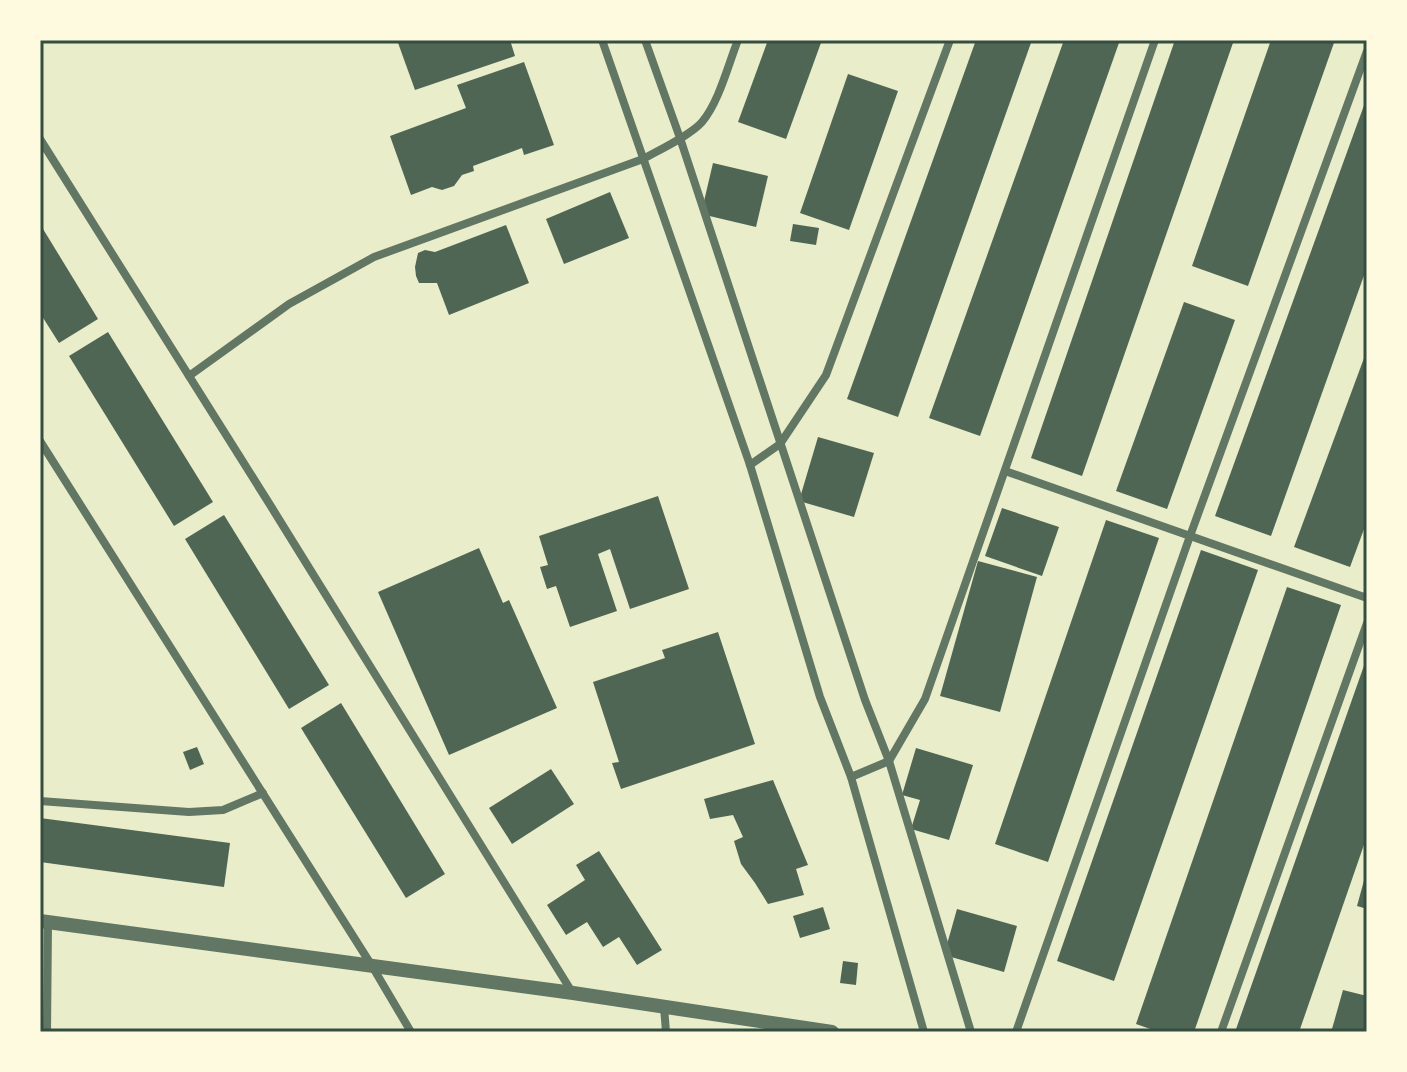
<svg xmlns="http://www.w3.org/2000/svg" width="1407" height="1072" font-family="'Roboto Serif',serif">
	<rect width="100%" height="100%" fill="#e9edc9"/>
	<!-- building -->
	<g fill="#4f6655">
		<path d="M397,40H510L515,56L415,90Z"/>
		<path d="M768,40H822L786,139L738,122Z"/>
		<path d="M976,40H1032L898,417L847,399Z"/>
		<path d="M1064,40H1120L980,436L929,418Z"/>
		<path d="M1175,40H1234L1082,476L1031,458Z"/>
		<path d="M1271,40H1335L1248,286L1192,266Z"/>
		<path d="M524,62L554,145L524,155L522,148L473,166L474,171L462,175L454,186L442,190L432,187L411,195L390,136L466,108L457,85Z"/>
		<path d="M848,74L898,91L849,230L800,213Z"/>
		<path d="M1367,97V267L1271,536L1215,516Z"/>
		<path d="M713,163L768,176L756,227L701,214Z"/>
		<path d="M610,192L629,238L564,264L546,219Z"/>
		<path d="M40,224L98,319L59,343L40,313Z"/>
		<path d="M793,224L819,228L816,245L790,241Z"/>
		<path d="M506,225L529,283L449,315L437,283H419L416,276L415,267L418,253L425,250L435,252Z"/>
		<path d="M1184,302L1235,320L1167,509L1116,491Z"/>
		<path d="M108,332L213,502L174,526L69,356Z"/>
		<path d="M1367,350V521L1350,567L1294,547Z"/>
		<path d="M818,437L874,453L854,517L799,501Z"/>
		<path d="M658,496L689,589L630,609L610,549L598,554L617,611L570,627L556,586L547,589L540,567L548,565L539,536Z"/>
		<path d="M1002,508L1059,527L1042,576L985,556Z"/>
		<path d="M224,515L329,685L289,709L185,539Z"/>
		<path d="M1106,520L1159,538L1048,862L995,844Z"/>
		<path d="M479,548L503,603L509,600L557,708L449,755L378,592Z"/>
		<path d="M1201,550L1258,570L1114,981L1057,961Z"/>
		<path d="M978,561L1037,577L1000,712L940,696Z"/>
		<path d="M1287,587L1341,605L1194,1032H1159L1136,1024Z"/>
		<path d="M718,632L755,744L621,789L612,763L619,762L593,682L665,658L662,650Z"/>
		<path d="M1367,657V836L1299,1032H1235Z"/>
		<path d="M341,703L445,874L406,898L301,728Z"/>
		<path d="M197,747L204,764L190,770L183,752Z"/>
		<path d="M916,748L973,765L949,840L911,829L920,800L902,795Z"/>
		<path d="M551,769L574,804L512,844L489,808Z"/>
		<path d="M773,780L808,865L796,869L804,895L768,904L755,883L741,864L734,841L743,837L733,815L710,819L704,799Z"/>
		<path d="M40,818L230,843L224,887L40,862Z"/>
		<path d="M599,851L662,950L637,965L619,937L603,947L587,922L566,935L547,905L585,880L576,865Z"/>
		<path d="M1366,873H1367V909L1357,906Z"/>
		<path d="M823,907L830,929L800,938L793,916Z"/>
		<path d="M957,909L1017,926L1004,972L944,955Z"/>
		<path d="M843,961L858,963L856,985L840,983Z"/>
		<path d="M1343,990L1367,996V1032H1345L1332,1029Z"/>
	</g>
	<g fill="none" stroke-linecap="round" stroke-linejoin="round">
		<!-- minor -->
		<g stroke="#617663" stroke-width="8">
			<path d="M602,40L750,465L820,697L851,777L924,1032"/>
			<path d="M645,40L680,138L865,700L889,761L971,1032"/>
			<path d="M40,139L272,508L572,992"/>
			<path d="M189,376L289,304L374,257L643,159C659,150 691,135 702,122C719,102 728,65 738,40"/>
			<path d="M40,441L372,966L411,1032"/>
			<path d="M750,465L780,444L826,375L950,40"/>
			<path d="M1005,471L1367,598"/>
			<path d="M851,777L889,761L925,699L1155,40"/>
			<path d="M40,801L189,812L223,810L263,793"/>
			<path d="M664,1007L666,1032"/>
			<path d="M47,1032L48,922"/>
			<path d="M1016,1032L1190,536L1367,51"/>
			<path d="M1221,1032L1367,623"/>
		</g>
		<!-- tertiary -->
		<path stroke="#617663" stroke-width="14" d="M40,921L573,993L832,1032"/>
	</g>
	<!-- border -->
	<rect width="1407" height="1072" fill="none" stroke="#fefae0" stroke-width="84"/>
	<rect x="42" y="42" width="1323" height="988" fill="none" stroke="#344e41" stroke-width="3"/>
</svg>
